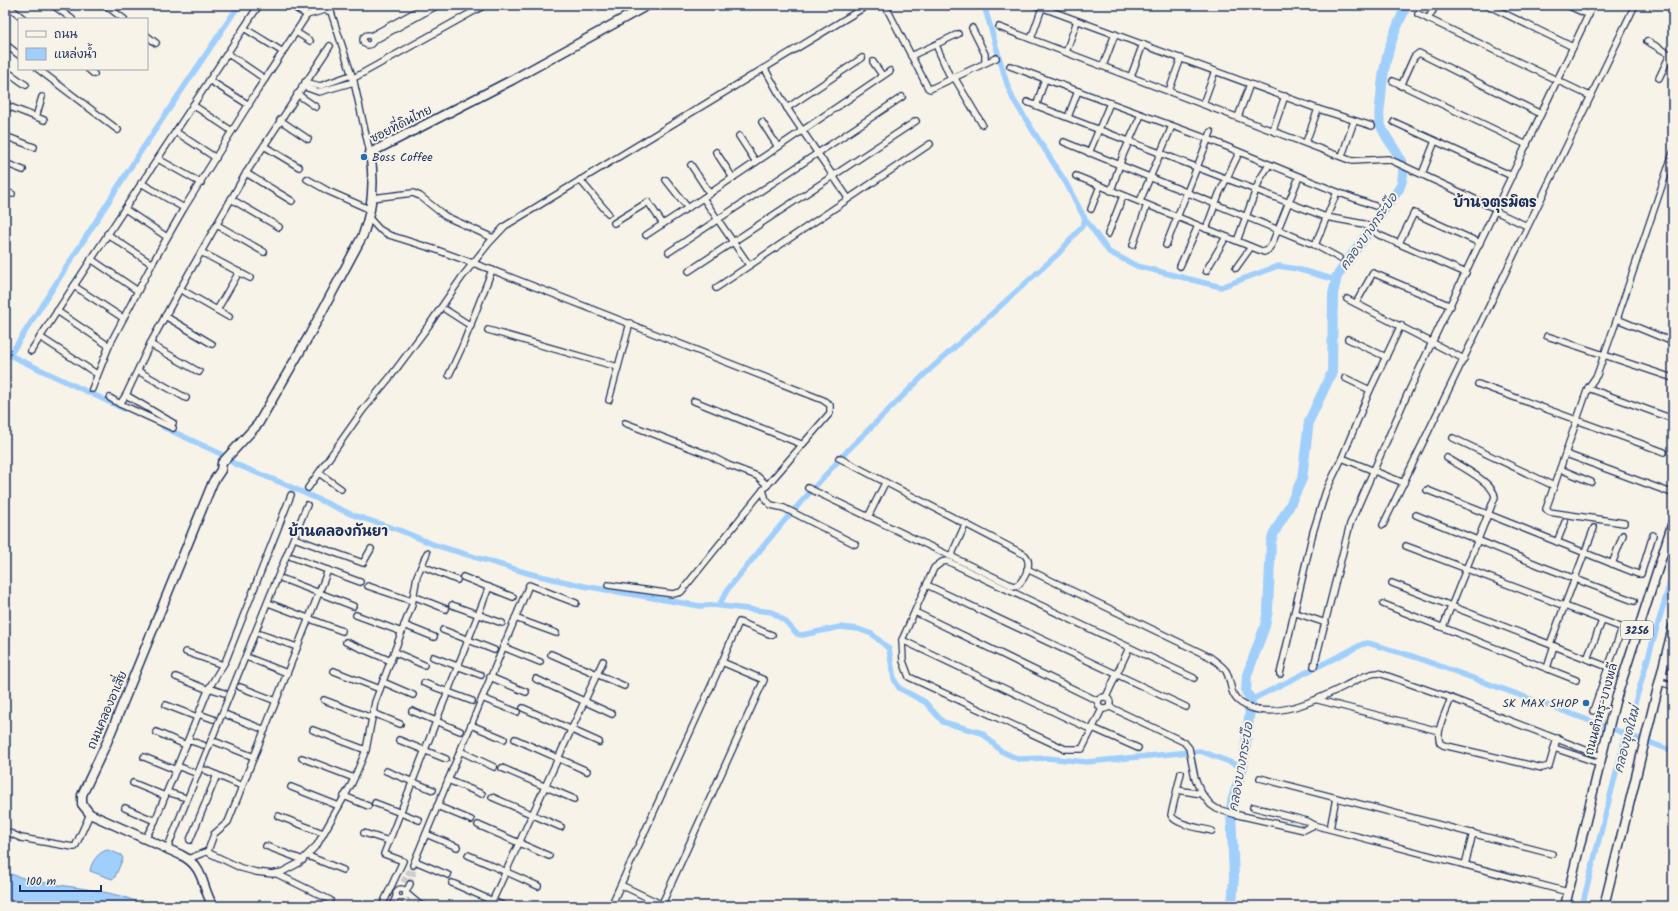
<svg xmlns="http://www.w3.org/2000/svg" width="1678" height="911" font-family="Kalam,'Playpen Sans Thai',sans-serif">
	<rect width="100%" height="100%" fill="#f7f3e8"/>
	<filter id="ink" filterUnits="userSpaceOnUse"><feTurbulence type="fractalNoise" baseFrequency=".025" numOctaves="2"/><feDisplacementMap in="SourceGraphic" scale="8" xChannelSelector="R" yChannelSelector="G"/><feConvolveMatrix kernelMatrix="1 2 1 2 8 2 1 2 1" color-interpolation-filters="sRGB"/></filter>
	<g filter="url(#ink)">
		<!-- water -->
		<g fill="#a1cffc" stroke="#6b8fbd">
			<path d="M108,850L121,855L123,858L115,877L112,879L90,871C91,862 99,851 108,850Z"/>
			<path d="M5,872C51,890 102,884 147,906H5Z"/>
		</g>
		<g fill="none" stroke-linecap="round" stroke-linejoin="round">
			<!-- canal -->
			<g stroke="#a1cffc" stroke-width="5.5">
				<path d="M1085,219L1109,252L1137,266L1221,287L1278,266L1297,269L1336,280"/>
				<path d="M5,353L124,409"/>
				<path d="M10,355L141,151L239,5"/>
				<path d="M163,427L219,453L235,464L282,483L353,515L399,530L435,545L531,574L584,586L700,606L713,605L772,612L785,621L797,634L802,635L840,627L858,629L872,634L889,649L894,679L899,688L925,702L943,722L982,733L1001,751L1018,759L1047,758L1087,762L1200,751L1243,767"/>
				<path d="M719,605L728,589L785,520L848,450L925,374L1059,253L1083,225L1085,219L1066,183L1013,99L1007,84L984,5"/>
				<path d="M1251,700L1363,644L1368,643L1415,657L1673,751"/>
				<path d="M1582,906L1626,734L1673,572"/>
			</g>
			<!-- river -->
			<path stroke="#a1cffc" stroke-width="10" d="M1232,906L1234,877L1231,812L1232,801L1243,767L1246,744L1251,700L1246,691L1247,675L1265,626L1268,610L1271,542L1274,533L1290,505L1302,479L1309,421L1332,372L1333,294L1337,276L1399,189C1413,158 1388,149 1380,123C1378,115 1380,106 1381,98C1383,62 1391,37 1407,5"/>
			<!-- street-tunnel -->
			<g stroke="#cbcccc" stroke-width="5.5" stroke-dasharray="5.5 3" stroke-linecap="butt">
				<path d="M403,882L413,865"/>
				<path d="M410,884L413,875V865"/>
			</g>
			<!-- street casing -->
			<g stroke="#1b2f5e" stroke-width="8">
				<g id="street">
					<path d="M7,5L24,19"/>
					<path d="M53,5L72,19"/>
					<path d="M105,5L124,19"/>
					<path d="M290,5L307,15"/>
					<path d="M885,5L928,88L930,89L996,58"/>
					<path d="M1035,5L1318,109L1372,126"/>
					<path d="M1487,5L1573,47"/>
					<path d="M1567,5L1589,15"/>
					<path d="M1418,14L1590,96"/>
					<path d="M1428,19L1436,5"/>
					<path d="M999,27L1352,161L1388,159L1395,162L1496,209"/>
					<path d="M244,28L283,52"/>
					<path d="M972,28L985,54V62"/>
					<path d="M296,32L310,41"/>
					<circle cx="368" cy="40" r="5"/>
					<path d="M147,36L156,43"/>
					<path d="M371,36L428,5"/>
					<path d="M1031,39L1042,8"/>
					<path d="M373,41L438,5"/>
					<path d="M1647,41L1671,55"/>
					<path d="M5,44L19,55"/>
					<path d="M936,45L951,79"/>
					<path d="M1066,52L1077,21"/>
					<path d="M227,53L265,79"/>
					<path d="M911,56L958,34"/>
					<path d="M873,62L882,75"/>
					<path d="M1010,66L1208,139L1337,192L1375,206"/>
					<path d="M1103,66L1115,34"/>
					<path d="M38,69L118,130"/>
					<path d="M88,69L94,74"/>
					<path d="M765,69L787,108L848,198"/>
					<path d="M5,73H9L26,85"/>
					<path d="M1131,76L1143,44"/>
					<path d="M954,77L982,124"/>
					<path d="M1659,78L1669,57L1673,53"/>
					<path d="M352,79L485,5"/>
					<path d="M209,80L249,105"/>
					<path d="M1393,81L1527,145"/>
					<path d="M305,82L320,86L351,75"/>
					<path d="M302,86L319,92L354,82"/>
					<path d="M1401,86L1414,57L1419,53L1541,114"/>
					<path d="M1169,91L1181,58"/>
					<path d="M297,94L316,107"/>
					<path d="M1027,102L1326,217L1364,224L1379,235L1466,273"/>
					<path d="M1037,104L1045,79"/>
					<path d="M1203,104L1215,71"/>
					<path d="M5,105L44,120"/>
					<path d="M193,105L232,131"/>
					<path d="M787,108L862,58"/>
					<path d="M36,117L42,97"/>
					<path d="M1068,117L1078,91"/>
					<path d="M1238,117L1250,84"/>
					<path d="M280,120L308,139"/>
					<path d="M762,122L778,147"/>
					<path d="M1394,122L1512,176"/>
					<path d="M1273,130L1285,96"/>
					<path d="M176,132L216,158"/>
					<path d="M5,136L34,147"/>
					<path d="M739,136L756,162"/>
					<path d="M1064,142L1315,245L1339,258"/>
					<path d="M1306,142L1318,109"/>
					<path d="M264,146L299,167"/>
					<path d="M716,152L733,178"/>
					<path d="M1089,153L1110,103"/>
					<path d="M1342,156L1354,121"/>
					<path d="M158,159L201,183"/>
					<path d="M5,163L23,170"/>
					<path d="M691,165L710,194"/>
					<path d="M246,173L292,201"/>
					<path d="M1422,174L1435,141"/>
					<path d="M1076,176L1264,252L1268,250L1272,244L1299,177"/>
					<path d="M307,179L328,191L371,210"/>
					<path d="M580,180L608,213"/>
					<path d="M666,180L688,208"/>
					<path d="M141,183L184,208"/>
					<path d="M1111,191L1123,155L1141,115"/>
					<path d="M5,192L12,194"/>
					<path d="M372,198L413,193L420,196L445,216L493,238"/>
					<path d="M703,198L749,265"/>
					<path d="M231,199L279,227"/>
					<path d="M1140,201L1172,126"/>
					<path d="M125,209L167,237"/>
					<path d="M1091,209L1100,186"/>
					<path d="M1495,211L1527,226"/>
					<path d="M369,218L379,229L389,235L437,250L492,270L823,400L830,405V413L763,490L681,592L673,594L608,585"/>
					<path d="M614,223L648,202L663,224"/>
					<path d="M217,225L264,252"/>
					<path d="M1206,229L1219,194L1239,153"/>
					<path d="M107,234L152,264"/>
					<path d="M1108,234L1123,196"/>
					<path d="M646,235L703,198L890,71"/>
					<path d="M1237,241L1260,179L1269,165"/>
					<path d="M1399,243L1414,213L1480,243"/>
					<path d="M1133,245L1147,205"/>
					<path d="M1166,245L1211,132"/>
					<path d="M1315,245L1337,192"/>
					<path d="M201,252L250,278"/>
					<path d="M669,252L902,97"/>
					<path d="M91,259L138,291"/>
					<path d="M1180,266L1198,226"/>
					<path d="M1236,268L1251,247"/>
					<path d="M689,271L916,121"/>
					<path d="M1206,271L1226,237"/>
					<path d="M74,286L123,318"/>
					<path d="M716,288L930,144"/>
					<path d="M180,289L229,317"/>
					<path d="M1347,299L1464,359"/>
					<path d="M1356,303L1373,273L1451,306"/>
					<path d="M217,310L239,272"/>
					<path d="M446,310L471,326"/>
					<path d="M57,311L109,346"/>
					<path d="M165,316L212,344"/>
					<path d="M1617,319L1673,342"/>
					<path d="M488,330L618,367"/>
					<path d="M1547,336L1673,378"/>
					<path d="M40,337L97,374"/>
					<path d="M1348,339L1386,357"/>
					<path d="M150,344L199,372"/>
					<path d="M31,351L259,5"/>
					<path d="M138,371L186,398"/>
					<path d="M449,375L462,347L492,270"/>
					<path d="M1345,378L1370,390"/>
					<path d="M1478,384L1664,452"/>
					<path d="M1588,388L1673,419"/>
					<path d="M92,389L109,346L152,264L184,208L257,91L307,15L325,10L331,12L354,82L370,153"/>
					<path d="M110,398L120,404L126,395"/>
					<path d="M609,400L630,323"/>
					<path d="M694,401L801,444"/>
					<path d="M120,404L173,428"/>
					<path d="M173,423L126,395L150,344L180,289L246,173L330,46"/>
					<path d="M625,423L709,455L728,465L757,476L767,485"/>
					<path d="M1453,438L1554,486"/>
					<path d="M1566,454L1669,492"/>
					<path d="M1342,458L1404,483"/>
					<path d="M1560,469L1591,482"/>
					<path d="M319,473L341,489"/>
					<path d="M308,488L363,410L391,376L429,325L462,277L489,243L505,226L868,5"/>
					<path d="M808,488L1013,586L1018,585C1025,578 1033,564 1025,555L839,458"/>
					<path d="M763,490L766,500L771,505L784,508L855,544"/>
					<path d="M1427,490L1638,574H1641L1653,535"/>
					<path d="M1416,515L1541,566L1634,601"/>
					<path d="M868,517L885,483"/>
					<path d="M1624,523L1549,512L1546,509L1588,388L1597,375L1617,319L1673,153"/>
					<path d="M1383,525L1635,5"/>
					<path d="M294,538L363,563L371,549"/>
					<path d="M1557,542L1565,522"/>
					<path d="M1406,546L1636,633"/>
					<path d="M951,556L965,525"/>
					<path d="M292,557L360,582"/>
					<path d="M1612,564L1623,535"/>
					<path d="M422,566L457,580"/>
					<path d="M1027,569L1210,657C1215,661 1222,665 1226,671C1232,682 1229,695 1241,703C1270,723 1317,700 1345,686C1355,681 1367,673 1379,673L1451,698L1601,756"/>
					<path d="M463,577L513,597"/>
					<path d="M283,579L353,606"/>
					<path d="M1392,583L1608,667"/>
					<path d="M927,585L1186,707"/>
					<path d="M368,586L412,601"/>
					<path d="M413,596L446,609"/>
					<path d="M271,604L342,631"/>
					<path d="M1383,604L1576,680"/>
					<path d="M452,605L502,623"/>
					<path d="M915,612L1098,701"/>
					<path d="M1296,613L1326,623"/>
					<path d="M356,615L402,632"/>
					<path d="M515,618L556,633"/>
					<path d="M404,625L434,637"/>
					<path d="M1443,627L1495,497C1494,483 1460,466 1447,458"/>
					<path d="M443,630L494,650"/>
					<path d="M260,634L297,647"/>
					<path d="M902,640L1092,730"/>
					<path d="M346,642L391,661"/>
					<path d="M1550,644L1594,528"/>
					<path d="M503,647L540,662"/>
					<path d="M186,652L223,665"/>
					<path d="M394,652L424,665"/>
					<path d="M551,654L624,686"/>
					<path d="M433,657L481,675"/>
					<path d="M249,658L287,673"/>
					<path d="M1587,659L1602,621"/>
					<path d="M1314,666L1350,524L1407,395L1593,5"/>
					<path d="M1547,668L1554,646"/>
					<path d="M334,671L380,689"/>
					<path d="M1280,674L1313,532L1326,491L1342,458L1370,390L1401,325"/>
					<path d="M1662,674L1673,678"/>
					<path d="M176,677L209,690"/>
					<path d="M490,677L526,692"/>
					<path d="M536,679L612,714"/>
					<path d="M383,682L413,695"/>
					<path d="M1660,682L1673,686"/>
					<path d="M424,683L472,701"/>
					<path d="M240,687L276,701"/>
					<path d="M209,688L224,693"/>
					<circle cx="1104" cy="703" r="6"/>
					<path d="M1106,697L1129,648"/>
					<path d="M482,698L517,712"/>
					<path d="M1451,698C1447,710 1435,731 1440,743L1443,745L1542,768L1549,766L1557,738"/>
					<path d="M324,700L372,718"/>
					<path d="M1318,700L1439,731"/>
					<path d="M166,705L197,717"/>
					<path d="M1110,707L1184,742L1189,748L1195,778L1202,794L1211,805L1217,809L1234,814L1304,830L1314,825L1568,892"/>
					<path d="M523,708L599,742"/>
					<path d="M1102,709L1082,749H1065L909,677L903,661L902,640L934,568L942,562L947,561L1194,678"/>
					<path d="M412,711L460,731"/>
					<path d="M1593,711L1622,628"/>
					<path d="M373,713L400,724"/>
					<path d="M199,714L213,719"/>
					<path d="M227,715L265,730"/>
					<path d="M471,725L504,739"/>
					<path d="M1093,728L1138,748"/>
					<path d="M313,730L366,750"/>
					<path d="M156,732L186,745"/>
					<path d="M515,739L587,771"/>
					<path d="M188,740L203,745"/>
					<path d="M399,740L446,759"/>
					<path d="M216,742L254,757"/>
					<path d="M1554,748L1599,763"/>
					<path d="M460,751L494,767"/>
					<path d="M144,757L176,770"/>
					<path d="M302,758L354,778"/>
					<path d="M177,766L193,772"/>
					<path d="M502,768L574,799"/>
					<path d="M205,770L242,786"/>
					<path d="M386,771L433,790"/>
					<path d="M1181,773L1171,815C1175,825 1202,828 1212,831"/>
					<path d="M1260,778L1552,854"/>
					<path d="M448,780L482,794"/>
					<path d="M133,783L165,796"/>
					<path d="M291,787L339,806"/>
					<path d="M1177,790L1202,794"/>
					<path d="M167,792L183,797"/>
					<path d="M344,796L368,806"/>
					<path d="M492,797L561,827"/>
					<path d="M375,803L419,820"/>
					<path d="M437,806L471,820"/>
					<path d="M1253,807L1307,821L1314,825"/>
					<path d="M125,808L155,821"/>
					<path d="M278,816L323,833"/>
					<path d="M478,825L549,856"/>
					<path d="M1330,829L1336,798"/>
					<path d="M5,831L21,838L73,847H75L90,814"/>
					<path d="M364,833L389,841"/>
					<path d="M426,834L457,847"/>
					<path d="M145,839L155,821L209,688L226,660L291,495"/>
					<path d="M190,840L217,775"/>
					<path d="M266,846L303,860"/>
					<path d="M167,849L307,505"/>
					<path d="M207,852L241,868L256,872L273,874L282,872L299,863L317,845L352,783L361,762L366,750L375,702L412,605L417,576L427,553"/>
					<path d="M468,855L538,886"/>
					<path d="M308,856L343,870"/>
					<path d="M188,859L208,851L214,834L228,822L328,570"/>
					<path d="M415,861L448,875"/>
					<path d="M413,865L529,585L576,603"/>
					<path d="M1465,865L1473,833"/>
					<path d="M275,873L330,900"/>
					<path d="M452,883L504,906"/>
					<path d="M621,885L661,904"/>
					<circle cx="401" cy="894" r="5"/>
					<path d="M406,892L410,884"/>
					<path d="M406,893L419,904"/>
					<path d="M404,899L407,902L424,906"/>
					<path d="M382,906L403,861L384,854L489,587"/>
					<path d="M392,906L396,897"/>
					<path d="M490,906L603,661"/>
					<path d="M611,906L722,662L739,622L772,635"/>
					<path d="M661,906L764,680L722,662"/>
				</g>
			</g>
			<!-- secondary casing -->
			<g stroke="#1b2f5e" stroke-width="11">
				<path id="secondary" d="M213,906C201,886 205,867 181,855L90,814L82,804V795L107,742L213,482L221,470L222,463L258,424L310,334L363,235C373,208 375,182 370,153L512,80L648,5"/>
			</g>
			<!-- primary casing -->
			<g stroke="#1b2f5e" stroke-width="11">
				<g id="primary">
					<path d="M1565,906L1615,702L1673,522"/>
					<path d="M1604,906L1673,627"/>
				</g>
			</g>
			<!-- street -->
			<use href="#street" stroke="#f7f3e8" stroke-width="5.5"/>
			<!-- secondary -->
			<use href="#secondary" stroke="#f7f3e8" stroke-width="8"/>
			<!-- primary -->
			<use href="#primary" stroke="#f7f3e8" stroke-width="8"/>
		</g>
	</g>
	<!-- markers -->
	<g fill="#1f6fb2" stroke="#f7f3e8" stroke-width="1.5">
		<circle cx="364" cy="157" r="4"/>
		<circle cx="1586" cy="703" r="4"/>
	</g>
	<g text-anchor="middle" stroke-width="4" stroke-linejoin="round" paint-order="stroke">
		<!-- shield labels -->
		<rect fill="#f7f3e8" stroke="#5d6a87" stroke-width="1" x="1621" y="621" width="32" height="18" rx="3"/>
		<g font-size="11" font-weight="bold" fill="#1b2f5e">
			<text x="1637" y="634">3256</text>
		</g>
		<!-- street labels -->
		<g font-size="12" fill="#1b2f5e" stroke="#f7f3e8">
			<text transform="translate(401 124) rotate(-27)" y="4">ซอยที่ดินไทย</text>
			<text transform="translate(1601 709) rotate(-75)" y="4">ถนนตำหรุ-บางพลี</text>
			<text transform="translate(107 710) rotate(-67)" y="4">ถนนคลองอาเสี่ย</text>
		</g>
		<!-- poi labels -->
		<g font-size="12" fill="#1b2f5e" stroke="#f7f3e8" text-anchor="start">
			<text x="372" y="161">Boss Coffee</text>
			<text x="1578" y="707" text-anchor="end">SK MAX SHOP</text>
		</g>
		<!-- water labels -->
		<g font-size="13" font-style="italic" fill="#3c5786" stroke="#f7f3e8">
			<text transform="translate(1368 231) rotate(-55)" y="5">คลองบางกระบือ</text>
			<text transform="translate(1626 739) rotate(-75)" y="5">คลองขุดใหม่</text>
			<text transform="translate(1240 767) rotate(-80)" y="5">คลองบางกระบือ</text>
		</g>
		<!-- quarter labels -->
		<g font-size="14" font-weight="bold" fill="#1b2f5e" stroke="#f7f3e8">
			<text x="1495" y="207">บ้านจตุรมิตร</text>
			<text x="338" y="536">บ้านคลองกันยา</text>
		</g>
	</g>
	<!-- margin -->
	<rect width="1678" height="911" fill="none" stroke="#f7f3e8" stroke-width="20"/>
	<rect x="10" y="10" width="1658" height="891" fill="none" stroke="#1b2f5e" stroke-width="1.5" filter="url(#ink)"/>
	<!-- legend -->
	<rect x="18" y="18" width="130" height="52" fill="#f7f3e8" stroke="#9fa5b1"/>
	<rect x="26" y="31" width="20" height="6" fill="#f7f3e8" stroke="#9fa5b1"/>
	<text x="54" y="38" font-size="12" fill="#1b2f5e">ถนน</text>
	<rect x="26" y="48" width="20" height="12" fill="#a1cffc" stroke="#9fa5b1"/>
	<text x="54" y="58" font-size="12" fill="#1b2f5e">แหล่งน้ำ</text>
	<!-- scale -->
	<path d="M20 885v6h81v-6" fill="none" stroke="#1b2f5e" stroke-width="2"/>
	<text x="26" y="885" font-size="12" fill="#1b2f5e" stroke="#f7f3e8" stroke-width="3" paint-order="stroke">100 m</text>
</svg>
